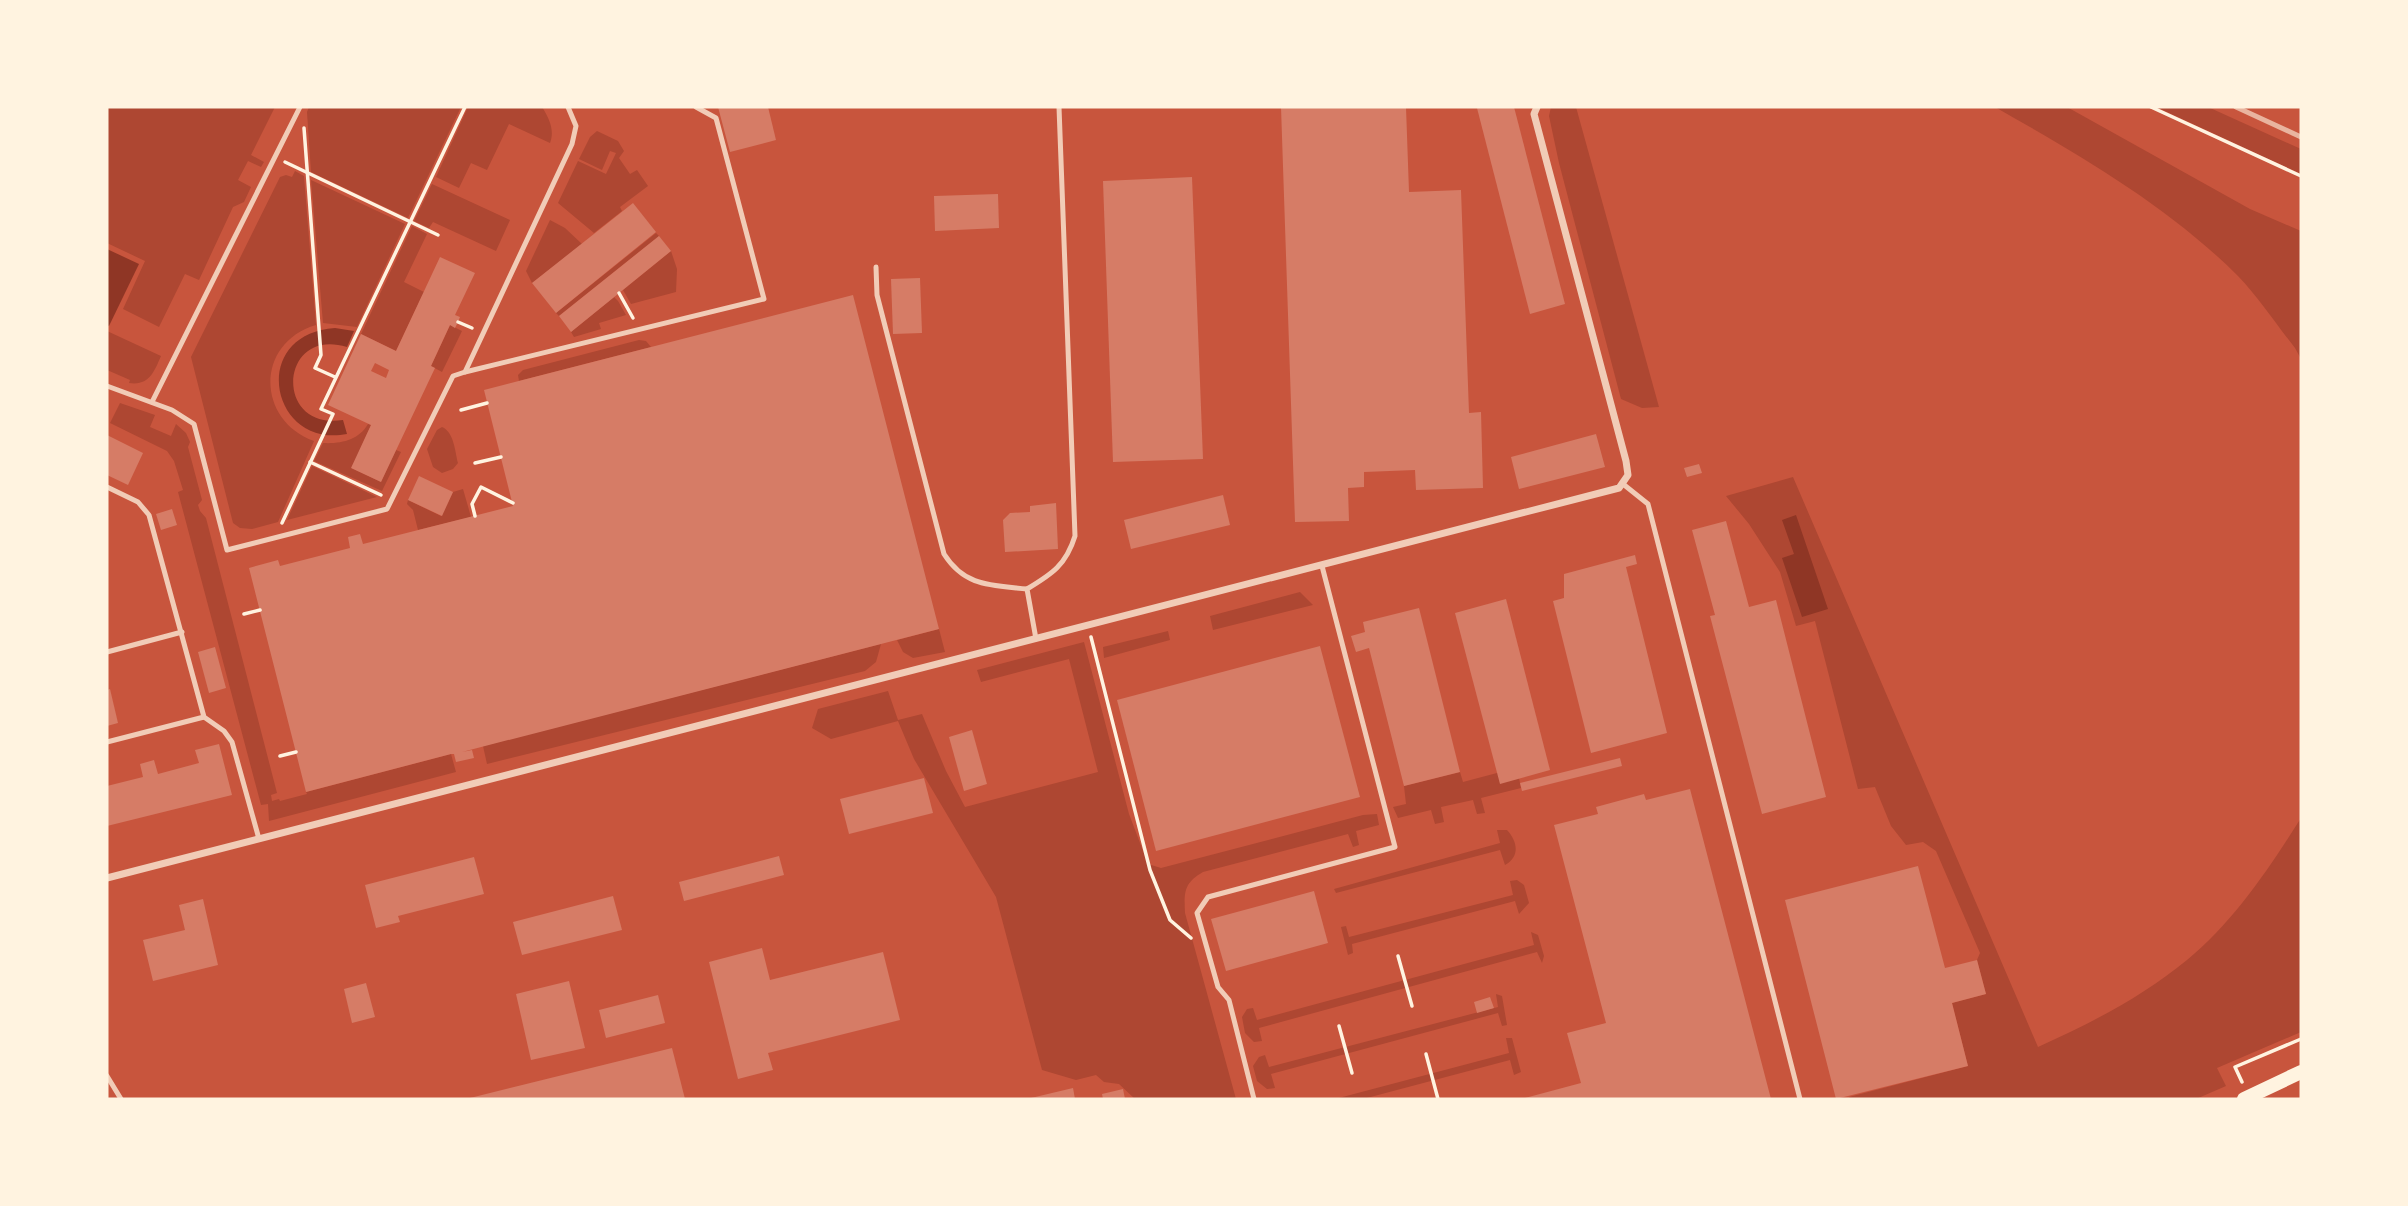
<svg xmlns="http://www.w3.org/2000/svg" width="2408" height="1206" font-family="Mulish,sans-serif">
	<rect width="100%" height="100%" fill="#c8553d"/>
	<!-- green -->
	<g fill="#ae4732">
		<path d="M107,107H275L251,155L264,162L261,167L248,161L238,180L251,187L244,202L233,207L199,280L185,274L159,327L123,309L145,261L107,243Z"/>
		<path d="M309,107H461L408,218L311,172L307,112Z"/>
		<path d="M468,107H542C549,118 555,130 550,143L509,124L487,170L471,163L459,188L436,177Z"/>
		<path d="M1551,107H1576L1659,407L1642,408L1621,399L1559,163L1549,116Z"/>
		<path d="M1995,107H2067L2250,209L2301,231V359L2295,348C2276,324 2259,298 2238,276C2168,206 2081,156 1995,107Z"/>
		<path d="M2156,107H2208L2301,149V174Z"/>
		<path d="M597,131L618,141L624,151L619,158L630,174L637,170L648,186L620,207L622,211L594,233L558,203L578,161L606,174L616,153L610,151L602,170L579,159L590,137Z"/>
		<path d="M295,171L304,176L316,325C255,343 256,420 314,441L278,522L252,529L240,528L233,523L191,357L280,177L286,175L292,177Z"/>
		<path d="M311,180L405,224L357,327L323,323Z"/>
		<path d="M432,184L510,220L496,251L433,222L429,228L414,221Z"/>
		<path d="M550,220L565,228L582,244L532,283L526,271Z"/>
		<path d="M412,226L427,234L404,282L424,292L396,351L361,334Z"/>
		<path d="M656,233L659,236L559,316L556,313Z"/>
		<path d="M671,251L677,269L676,292L631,304L623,290Z"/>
		<path d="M614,297L618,301L626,315L599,323L601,329L574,337L571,332Z"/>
		<path d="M450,325L462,331L442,372L431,366Z"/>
		<path d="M107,331L161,356C154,372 149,386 129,383L130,380L107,370Z"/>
		<path d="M639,340L646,341L651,347L519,381L518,375L523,370Z"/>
		<path d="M120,403L155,415L150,427L171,436L176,424L186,433L190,442L188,447L202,500L198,505L200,511L206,518L277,793L271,795L272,801L279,799L280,801L307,794L306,792L451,754L456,772L269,821L268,804L261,805L178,492L183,490L174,461L167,451L110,423Z"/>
		<path d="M368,424L371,425L352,468L381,482L396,450L401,452L382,491L314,461L323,443C341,444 359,440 368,424Z"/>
		<path d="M442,427C454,432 455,451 458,463L453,469L442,473L433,467L427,449L437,430Z"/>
		<path d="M312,466L377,497L287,520Z"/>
		<path d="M1793,477L2038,1047C2091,1023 2142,997 2187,960C2233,923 2270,867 2301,818V1032L2217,1068L2226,1086L2196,1099H1850L1849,1097L1968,1066L1952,1003L1986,994L1977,960L1980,953L1936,851L1923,842L1906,845L1891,826L1875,787L1858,789L1815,621L1796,626L1780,572L1749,524L1726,496Z"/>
		<path d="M463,489L471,517L418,530L413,510L407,504L408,500L441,516L453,492Z"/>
		<path d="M1300,592L1313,605L1213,630L1210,616Z"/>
		<path d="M939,629L945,652L913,658L903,652L897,640Z"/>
		<path d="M1168,631L1170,640L1104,658L1103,647Z"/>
		<path d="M1084,642L1129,814L1148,864L1161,868L1363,815L1377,814L1379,825L1356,831L1359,845L1353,847L1348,834L1203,872C1184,883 1184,892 1185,913L1236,1099H1135L1119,1084L1104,1082L1096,1075L1076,1080L1042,1070L996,897L914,759L898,721L831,739L812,728L818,709L888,691L898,720L922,714L946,771L965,807L1098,772L1069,659L981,682L977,670Z"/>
		<path d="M881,644L876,662L865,671L487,764L483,746Z"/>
		<path d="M1460,772L1463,782L1497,773L1519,778L1521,788L1481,798L1485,813L1477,814L1473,800L1441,807L1444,822L1435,824L1431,810L1398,818L1393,807L1406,804L1404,786Z"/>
		<path d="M1497,830H1507C1518,842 1520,857 1505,865L1500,850L1336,893L1334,889L1500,843Z"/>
		<path d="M1517,880L1524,885L1529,903L1519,914L1515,901L1352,944L1353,953L1348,955L1341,927L1346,926L1349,937L1513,895L1510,881Z"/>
		<path d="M1531,932L1538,935L1544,956L1542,963L1537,952L1259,1028L1262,1041L1254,1042L1245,1033L1242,1017L1247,1009L1253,1008L1257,1020L1534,945Z"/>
		<path d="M1496,994L1502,996L1507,1025L1502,1026L1498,1013L1271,1074L1275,1088L1267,1089L1257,1081L1253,1066L1259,1057L1265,1055L1269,1067L1498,1007Z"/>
		<path d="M1506,1038H1512L1521,1072L1514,1075L1510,1060L1363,1099H1335L1509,1053Z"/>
	</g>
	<!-- water -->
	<g fill="#8f3625">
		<path d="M107,249L139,264L109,326L107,325Z"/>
		<path d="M335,328L354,331L347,347C279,326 273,431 343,420L347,434C270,449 248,334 335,328Z"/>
		<path d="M1796,515L1828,609L1802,617L1782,558L1794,554L1782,520Z"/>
	</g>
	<!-- building -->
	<g fill="#d67c66" fill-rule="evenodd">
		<path d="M718,107H768L776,140L730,152Z"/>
		<path d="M1281,107H1406L1409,192L1461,190L1469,413L1481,412L1483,488L1416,490L1415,470L1364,472V487L1348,488L1349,521L1295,522Z"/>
		<path d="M1481,107H1514L1565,304L1530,314L1477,108Z"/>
		<path d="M1192,177L1203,459L1113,462L1103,181Z"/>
		<path d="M998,194L999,228L935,231L934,196Z"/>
		<path d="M633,203L656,232L556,313L532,283Z"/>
		<path d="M659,236L671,251L571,332L559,316Z"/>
		<path d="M440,257L475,273L455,315L460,317L458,322L455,328L450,325L431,366L435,368L381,482L351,468L371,425L328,405L361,334L396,351ZM375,363L389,370L386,378L371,371Z"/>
		<path d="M920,278L922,333L893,334L891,279Z"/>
		<path d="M853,295L939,629L462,752L472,750L474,758L456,762L454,754H451L306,792L249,568L278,560L280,566L350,548L348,537L360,534L363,544L513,506L484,390Z"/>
		<path d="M1596,434L1605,467L1519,489L1511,457Z"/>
		<path d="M107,435L143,453L128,485L107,475Z"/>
		<path d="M1699,464L1702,473L1687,477L1684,468Z"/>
		<path d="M419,476L453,492L442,516L408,500Z"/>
		<path d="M1223,495L1230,525L1131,549L1124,520Z"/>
		<path d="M1056,503L1058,549L1005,552L1003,520L1010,513L1030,512V506Z"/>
		<path d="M172,509L177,525L161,530L156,514Z"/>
		<path d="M1726,521L1749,607L1776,600L1826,797L1762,814L1710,616L1715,615L1692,530Z"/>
		<path d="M1635,555L1637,564L1626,567L1667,733L1591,753L1553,601L1564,598V574Z"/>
		<path d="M1506,599L1550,770L1500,784L1455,613Z"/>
		<path d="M1419,608L1460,772L1404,786L1369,648L1356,652L1351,636L1365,632L1363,622Z"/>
		<path d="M1320,646L1360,797L1156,851L1117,700Z"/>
		<path d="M215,647L226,688L209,693L198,652Z"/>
		<path d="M110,689L118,723L107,726V690Z"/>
		<path d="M972,730L987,784L964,791L949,737Z"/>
		<path d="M219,744L232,795L107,826V786L143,777L140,764L154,760L158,774L199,763L195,750Z"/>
		<path d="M1620,758L1622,766L1522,791L1520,783Z"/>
		<path d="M924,778L933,813L849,834L840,799Z"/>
		<path d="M1690,789L1771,1099H1521L1581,1083L1567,1033L1606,1023L1554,825L1598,814L1596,807L1644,794L1646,800Z"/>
		<path d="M779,856L784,875L684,901L679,882Z"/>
		<path d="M474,857L484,894L398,916L400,922L376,928L365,885Z"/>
		<path d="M1918,866L1945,968L1977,960L1986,994L1952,1003L1968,1066L1836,1099L1785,900Z"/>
		<path d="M1314,891L1328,943L1226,971L1211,919Z"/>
		<path d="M613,896L622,930L522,955L513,922Z"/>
		<path d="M203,899L218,965L153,981L143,940L185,930L179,905Z"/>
		<path d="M762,948L770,980L883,952L900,1020L768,1053L773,1070L738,1079L709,962Z"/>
		<path d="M569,981L585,1048L531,1060L516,994Z"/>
		<path d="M366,983L375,1017L352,1023L344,989Z"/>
		<path d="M658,995L665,1023L606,1038L599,1010Z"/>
		<path d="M1490,997L1494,1008L1477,1013L1474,1002Z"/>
		<path d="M672,1048L685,1099H470V1098Z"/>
		<path d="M1073,1088L1075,1099H1031V1098Z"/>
		<path d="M1123,1089L1125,1099H1103L1102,1094Z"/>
	</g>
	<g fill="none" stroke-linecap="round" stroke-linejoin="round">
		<!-- path -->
		<g stroke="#fff3e0" stroke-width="3.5">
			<path d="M2151,107L2301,176"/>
			<path d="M304,128L321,355L315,368L335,377"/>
			<path d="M285,162L438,235"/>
			<path d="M619,293L633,318"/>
			<path d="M458,322L472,328"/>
			<path d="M461,410L487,403"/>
			<path d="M310,462L381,495"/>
			<path d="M475,463L501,457"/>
			<path d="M475,516L472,504L481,487L513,503"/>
			<path d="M282,523L333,414L321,409L465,107"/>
			<path d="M244,614L260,610"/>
			<path d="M1091,637L1150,870L1170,920L1191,938"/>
			<path d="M280,756L296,752"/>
			<path d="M1398,956L1412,1006"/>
			<path d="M1339,1026L1352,1073"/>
			<path d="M1426,1054L1438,1099"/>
			<path d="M2242,1082L2235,1067L2301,1039"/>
		</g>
		<!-- service -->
		<g stroke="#f1ccb7" stroke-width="5">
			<path d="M876,267L877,295L944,554C965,587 991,585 1027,589"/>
			<path d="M465,372L764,299L716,118L696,107"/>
			<path d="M107,386L172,410L194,424L227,550L387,509L453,376L465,372L572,144L576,126L568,107"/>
			<path d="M152,402L300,107"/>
			<path d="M1623,484L1648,504L1800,1099"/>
			<path d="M107,487L138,502L149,515L204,717L224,731L232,742L259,839"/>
			<path d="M1036,639L1027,589C1052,574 1066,565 1075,536L1059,107"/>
			<path d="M107,652L182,632"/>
			<path d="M107,742L204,717"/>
			<path d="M107,1076L121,1099"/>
			<path d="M1254,1099L1229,1000L1218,987L1197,913L1208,897L1395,847L1322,566"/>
		</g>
		<!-- minor -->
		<path stroke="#f1ccb7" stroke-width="7" d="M107,878L1619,488L1628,475L1626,461L1534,114L1537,107"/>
		<!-- secondary -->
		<path stroke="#fff3e0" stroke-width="14" d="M2244,1099L2301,1072"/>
		<!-- rail -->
		<path stroke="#e9b49f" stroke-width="5" d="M2236,107L2301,137"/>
	</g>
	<!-- border -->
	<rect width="2408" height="1206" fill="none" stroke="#fff3e0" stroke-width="217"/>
</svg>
